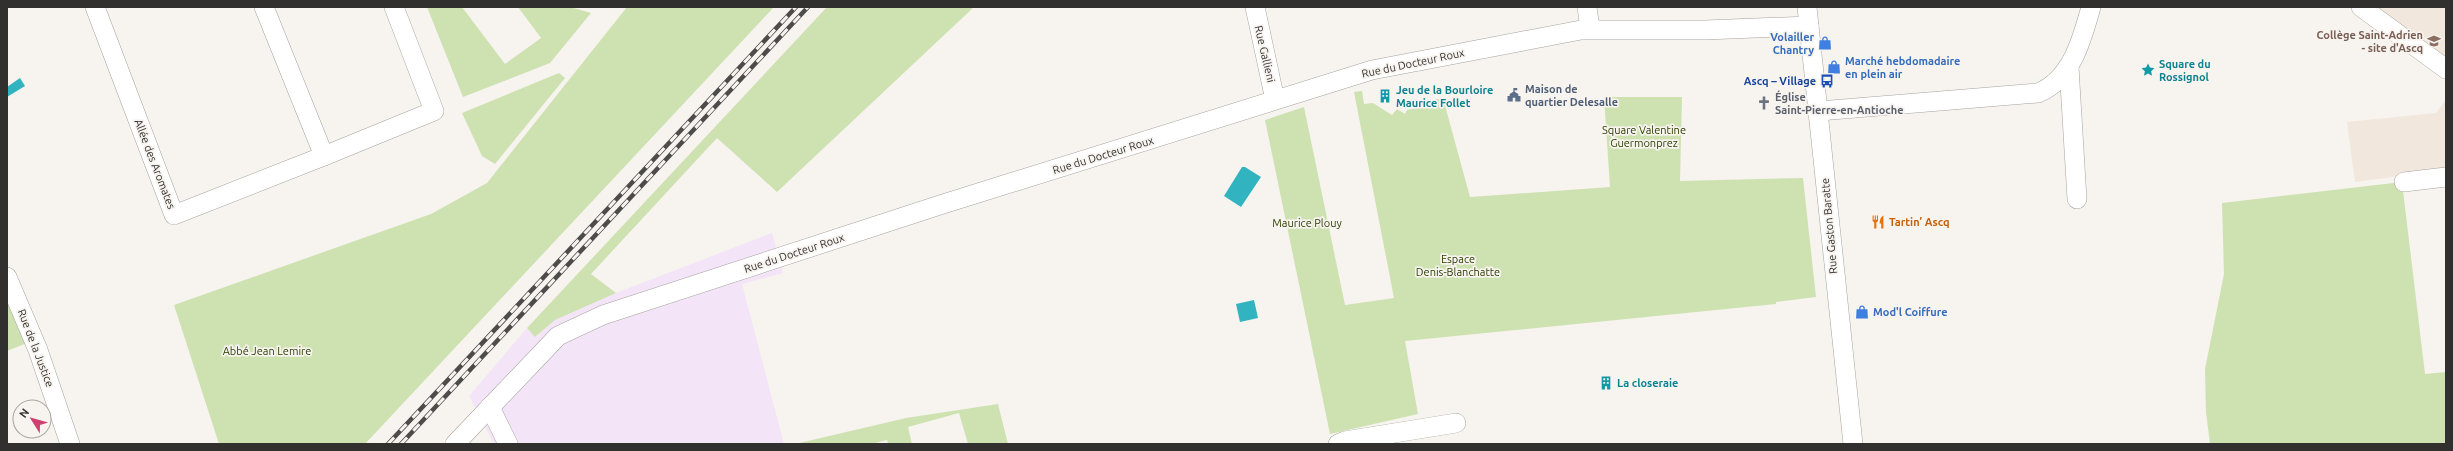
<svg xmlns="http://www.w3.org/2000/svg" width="2453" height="451" font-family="Ubuntu,sans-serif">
	<rect width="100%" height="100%" fill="#f7f3ef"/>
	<!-- built -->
	<g fill="#f1e7dd">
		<path d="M2376,7H2446V59Z"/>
		<path d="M2446,100V170L2355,182L2347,122L2436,113Z"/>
	</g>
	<!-- industrial -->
	<path fill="#f3e4f7" d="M772,233L783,273L742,284L784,444H494L469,396L527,328L536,337L555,320L616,293Z"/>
	<!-- green -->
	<g fill="#cee2b1">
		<path d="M427,7H462L505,64L541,38L518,7H570L591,13L550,63L463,97Z"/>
		<path d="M627,7H774L365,444H219L174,305L431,214L487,183Z"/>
		<path d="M827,7H974L777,192L717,138L591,274L616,293L555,320L535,337L527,328Z"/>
		<path d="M559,73L565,78L495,164L482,156L462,113Z"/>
		<path d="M1362,91L1364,104L1373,103L1392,115L1397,109L1405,114L1407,110L1426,106L1430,101L1443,98L1470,197L1610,187L1604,97H1682L1680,181L1803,178L1816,297L1776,302V304L1405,341L1418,414L1330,434L1265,120L1304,107L1345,305L1394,298L1354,92Z"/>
		<path d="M2402,182L2425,374L2446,372V444H2210L2206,412L2205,369L2224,274L2222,203Z"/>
		<path d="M7,299L27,343L7,351Z"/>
		<path d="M998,404L1008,444H968L959,413L908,427L912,444H888L887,440L871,444H795L906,418Z"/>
	</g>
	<!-- water -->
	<g fill="#32b3c0">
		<path d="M20,78L25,86L7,97V87Z"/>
		<path d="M1245,167L1261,177L1241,207L1224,196L1242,167Z"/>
		<path d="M1254,300L1258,318L1240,322L1236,304Z"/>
	</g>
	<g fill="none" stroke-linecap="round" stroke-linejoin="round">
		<!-- minor casing -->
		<g stroke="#a7a39f" stroke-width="20">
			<g id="minor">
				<path d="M95,7L174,215L324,156L264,7"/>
				<path d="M1255,7L1275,100"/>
				<path d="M1587,7L1590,29"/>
				<path d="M1807,7L1853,444"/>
				<path d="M2361,7L2446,69"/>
				<path d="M2069,67L2077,199"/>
				<path d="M1819,111L2038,93C2072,79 2082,39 2091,7"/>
				<path d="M324,156L434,111L394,7"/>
				<path d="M2404,182L2446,177"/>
				<path d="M7,277L38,350L70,444"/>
				<path d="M490,407L508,444"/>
				<path d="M455,444L558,336L603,315L943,204L1372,70L1581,30H1705L1809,26"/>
				<path d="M1338,444L1345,441L1456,423"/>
			</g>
		</g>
		<!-- minor -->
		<use href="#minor" stroke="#fff" stroke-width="19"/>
		<!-- rail casing -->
		<g stroke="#4e4c4a" stroke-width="4.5">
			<g id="rail">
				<path d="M388,444L796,7"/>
				<path d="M401,444L808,7"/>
			</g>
		</g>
		<!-- rail -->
		<use href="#rail" stroke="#f7f3ef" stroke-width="3" stroke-dasharray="9" stroke-linecap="butt"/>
	</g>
	<!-- icons -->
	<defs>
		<g id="school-bare" transform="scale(1.08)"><path d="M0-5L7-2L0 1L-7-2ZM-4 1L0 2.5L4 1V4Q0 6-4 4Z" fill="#8d6e63" stroke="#f7f3ef" stroke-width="2.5" paint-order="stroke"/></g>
		<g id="shop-bare" transform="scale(1.08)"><path d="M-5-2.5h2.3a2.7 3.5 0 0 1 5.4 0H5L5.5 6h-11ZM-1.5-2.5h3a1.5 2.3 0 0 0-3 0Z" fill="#3f7fe0" stroke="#f7f3ef" stroke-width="2.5" paint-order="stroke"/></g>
		<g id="sight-bare" transform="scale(1.08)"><path d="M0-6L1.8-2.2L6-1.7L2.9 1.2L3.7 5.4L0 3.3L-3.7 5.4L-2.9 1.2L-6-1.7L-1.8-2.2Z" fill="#0f9aa8" stroke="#f7f3ef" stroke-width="2.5" paint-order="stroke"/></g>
		<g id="bus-bare" transform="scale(1.08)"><path d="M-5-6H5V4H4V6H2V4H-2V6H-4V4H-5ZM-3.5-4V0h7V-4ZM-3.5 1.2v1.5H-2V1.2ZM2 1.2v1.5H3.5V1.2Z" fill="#1a4fb4" stroke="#f7f3ef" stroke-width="2.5" paint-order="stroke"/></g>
		<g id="civic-bare" transform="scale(1.08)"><path d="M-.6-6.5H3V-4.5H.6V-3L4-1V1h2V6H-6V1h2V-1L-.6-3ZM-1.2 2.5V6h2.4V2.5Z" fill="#5c6f8a" stroke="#f7f3ef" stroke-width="2.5" paint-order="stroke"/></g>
		<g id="building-bare" transform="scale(1.08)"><path d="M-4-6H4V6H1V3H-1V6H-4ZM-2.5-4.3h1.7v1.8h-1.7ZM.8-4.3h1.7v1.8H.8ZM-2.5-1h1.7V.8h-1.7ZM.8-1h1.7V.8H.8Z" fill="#0f9aa8" stroke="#f7f3ef" stroke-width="2.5" paint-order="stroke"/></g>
		<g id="church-bare" transform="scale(1.08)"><path d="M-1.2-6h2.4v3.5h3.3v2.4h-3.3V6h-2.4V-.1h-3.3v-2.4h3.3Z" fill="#6b7280" stroke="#f7f3ef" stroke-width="2.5" paint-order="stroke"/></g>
		<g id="restaurant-bare" transform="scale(1.08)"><path d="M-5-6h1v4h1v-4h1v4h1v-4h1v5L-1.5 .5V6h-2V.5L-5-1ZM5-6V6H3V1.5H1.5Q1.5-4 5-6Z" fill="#e8710a" stroke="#f7f3ef" stroke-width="2.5" paint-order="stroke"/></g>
	</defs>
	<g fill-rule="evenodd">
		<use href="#school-bare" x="2434" y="41"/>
		<use href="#shop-bare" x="1825" y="43"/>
		<use href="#shop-bare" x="1834" y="67"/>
		<use href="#sight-bare" x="2148" y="70"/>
		<use href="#bus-bare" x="1827" y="81"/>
		<use href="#civic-bare" x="1514" y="95"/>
		<use href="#building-bare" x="1385" y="96"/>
		<use href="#church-bare" x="1764" y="103"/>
		<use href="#restaurant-bare" x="1878" y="222"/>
		<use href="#shop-bare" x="1862" y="312"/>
		<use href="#building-bare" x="1606" y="383"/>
	</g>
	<g text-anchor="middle" stroke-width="3.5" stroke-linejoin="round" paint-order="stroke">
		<!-- education labels -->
		<g font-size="11" font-weight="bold" fill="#785e54" stroke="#f7f3ef" text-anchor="end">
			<text x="2423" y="39">Collège Saint-Adrien<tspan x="2423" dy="13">- site d'Ascq</tspan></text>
		</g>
		<!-- shop labels -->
		<g font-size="11" font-weight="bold" fill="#366cbe" stroke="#f7f3ef" text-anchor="start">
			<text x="1814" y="41" text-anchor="end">Volailler<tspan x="1814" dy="13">Chantry</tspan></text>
			<text x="1845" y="65">Marché hebdomadaire<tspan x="1845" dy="13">en plein air</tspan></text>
			<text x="1873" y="316">Mod'l Coiffure</text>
		</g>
		<!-- street labels -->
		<g font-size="11" fill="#32302e" stroke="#f7f3ef">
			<text transform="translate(1265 54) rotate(77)" y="4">Rue Gallieni</text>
			<text transform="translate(1413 63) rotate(-12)" y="4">Rue du Docteur Roux</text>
			<text transform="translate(1103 155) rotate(-17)" y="4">Rue du Docteur Roux</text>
			<text transform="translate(155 164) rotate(69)" y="4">Allée des Aromates</text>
			<text transform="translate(1829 226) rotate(-95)" y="4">Rue Gaston Baratte</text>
			<text transform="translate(794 253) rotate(-18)" y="4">Rue du Docteur Roux</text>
			<text transform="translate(36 348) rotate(69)" y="4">Rue de la Justice</text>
		</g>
		<!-- culture labels -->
		<g font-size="11" font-weight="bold" fill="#0d838f" stroke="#f7f3ef" text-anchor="start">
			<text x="2159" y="68">Square du<tspan x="2159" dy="13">Rossignol</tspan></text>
			<text x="1396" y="94">Jeu de la Bourloire<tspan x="1396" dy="13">Maurice Follet</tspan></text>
			<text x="1617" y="387">La closeraie</text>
		</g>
		<!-- transit labels -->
		<g font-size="11" font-weight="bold" fill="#164399" stroke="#f7f3ef" text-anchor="end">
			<text x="1816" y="85">Ascq – Village</text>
		</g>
		<!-- service labels -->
		<g font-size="11" font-weight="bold" fill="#4e5e75" stroke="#f7f3ef" text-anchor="start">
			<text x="1525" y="93">Maison de<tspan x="1525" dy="13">quartier Delesalle</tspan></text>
		</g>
		<!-- worship labels -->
		<g font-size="11" font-weight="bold" fill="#5b616d" stroke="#f7f3ef" text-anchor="start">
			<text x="1775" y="101">Église<tspan x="1775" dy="13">Saint-Pierre-en-Antioche</tspan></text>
		</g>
		<!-- park labels -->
		<g font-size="11" fill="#2c3e02" stroke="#f7f3ef">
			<text x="1644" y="134">Square Valentine<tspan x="1644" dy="13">Guermonprez</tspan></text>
			<text x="1307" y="227">Maurice Plouy</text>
			<text x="1458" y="263">Espace<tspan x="1458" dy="13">Denis-Blanchatte</tspan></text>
			<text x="267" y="355">Abbé Jean Lemire</text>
		</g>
		<!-- food labels -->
		<g font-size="11" font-weight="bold" fill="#c56008" stroke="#f7f3ef" text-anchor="start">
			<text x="1889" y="226">Tartin’ Ascq</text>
		</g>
	</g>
	<!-- border -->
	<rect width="2453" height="451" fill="none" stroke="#32302e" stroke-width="16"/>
	<!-- north arrow -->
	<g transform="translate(32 419) rotate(307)"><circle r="19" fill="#f7f3ef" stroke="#a8a5a2"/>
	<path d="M0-3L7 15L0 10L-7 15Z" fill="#cd4070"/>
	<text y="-6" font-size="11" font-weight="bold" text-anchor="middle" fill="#32302e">N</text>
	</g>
</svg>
